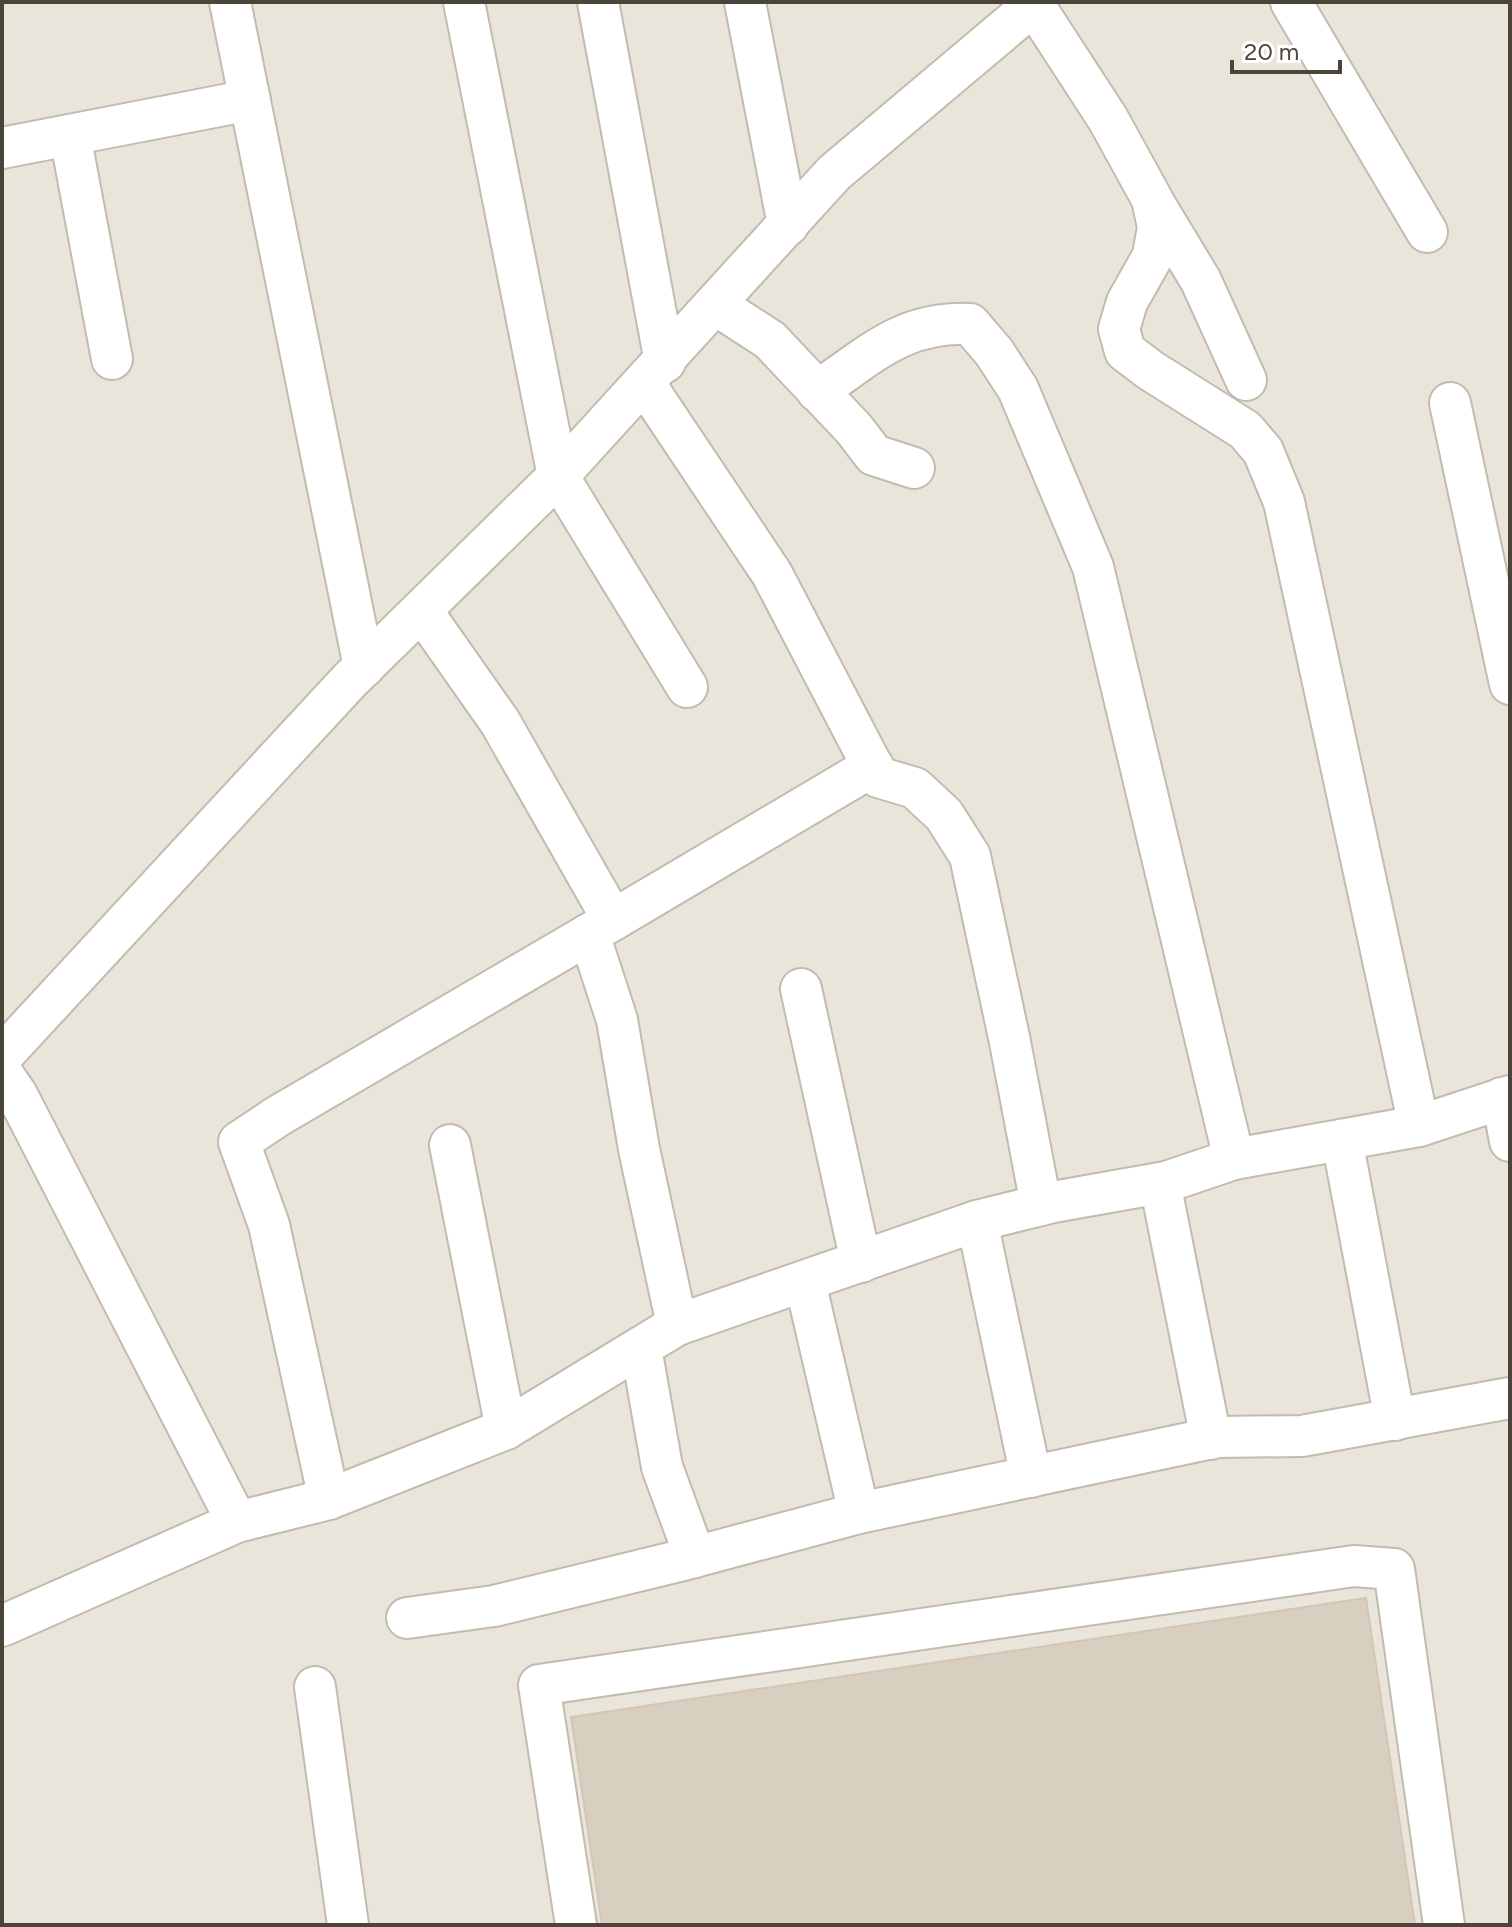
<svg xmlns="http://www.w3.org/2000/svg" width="1512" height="1927" font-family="Figtree,sans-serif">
	<rect width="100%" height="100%" fill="#f6f3ec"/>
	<!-- residential -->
	<rect fill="#eae5da" x="2" y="2" width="1508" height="1923"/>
	<!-- building -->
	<path fill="#d8cfc1" stroke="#d3c7b4" stroke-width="2" d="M1366,1598L1415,1925H602L571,1717Z"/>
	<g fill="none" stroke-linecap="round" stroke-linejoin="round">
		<!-- minor casing -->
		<g stroke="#c2bbae" stroke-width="44">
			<g id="minor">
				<path d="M230,2L364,667"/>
				<path d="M464,2L558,476L687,687"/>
				<path d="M598,2L665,362"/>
				<path d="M745,2L788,225"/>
				<path d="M1291,2L1427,232"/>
				<path d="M1034,5L1108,119L1152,199L1158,227L1153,256L1127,302L1119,329L1125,351L1150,370L1245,430L1263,451L1284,502L1419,1126"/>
				<path d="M70,135L112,359"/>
				<path d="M2,148L250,100"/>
				<path d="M1154,203L1201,281L1246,380"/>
				<path d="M716,305L770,340L854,429L874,455L914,468"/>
				<path d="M645,384L772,574L878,777L915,788L944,815L970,856L1010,1042L1041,1205"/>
				<path d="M817,391C870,356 902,321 970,324L994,352L1018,389L1093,567L1234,1159"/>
				<path d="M1450,403L1510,684"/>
				<path d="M422,611L500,722L613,920L873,766"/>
				<path d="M589,934L617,1020L639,1149L677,1325"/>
				<path d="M801,989L861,1262"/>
				<path d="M2,1056L350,680L558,476L834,173L1037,2"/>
				<path d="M2,1073L17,1095L237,1522"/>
				<path d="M1502,1098L1510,1141"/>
				<path d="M1342,1140L1395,1420"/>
				<path d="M450,1145L506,1429"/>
				<path d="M1160,1183L1211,1439"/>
				<path d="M977,1221L1031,1477"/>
				<path d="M805,1282L859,1513"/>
				<path d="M641,1348L662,1467L695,1557"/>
				<path d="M329,1499L269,1225L239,1142L278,1116L613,920"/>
				<path d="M407,1618L494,1606L687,1559L859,1513L1217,1437L1302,1436L1510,1398"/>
				<path d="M2,1626L237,1522L329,1499L506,1429L677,1325L977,1221L1053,1202L1166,1182L1234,1159L1419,1126L1510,1096"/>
				<path d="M315,1687L348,1925"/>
				<path d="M576,1925L539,1685L1354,1566L1394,1569L1444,1925"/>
			</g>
		</g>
		<!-- minor -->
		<use href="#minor" stroke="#fff" stroke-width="40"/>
	</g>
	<!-- border -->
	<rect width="1512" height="1927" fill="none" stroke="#4b4439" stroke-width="8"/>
	<!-- scale -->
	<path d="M1232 60v12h108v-12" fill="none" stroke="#4b4439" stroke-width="4"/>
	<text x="1244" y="60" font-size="24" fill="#4b4439" stroke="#ffffff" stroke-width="6" paint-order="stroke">20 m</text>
</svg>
